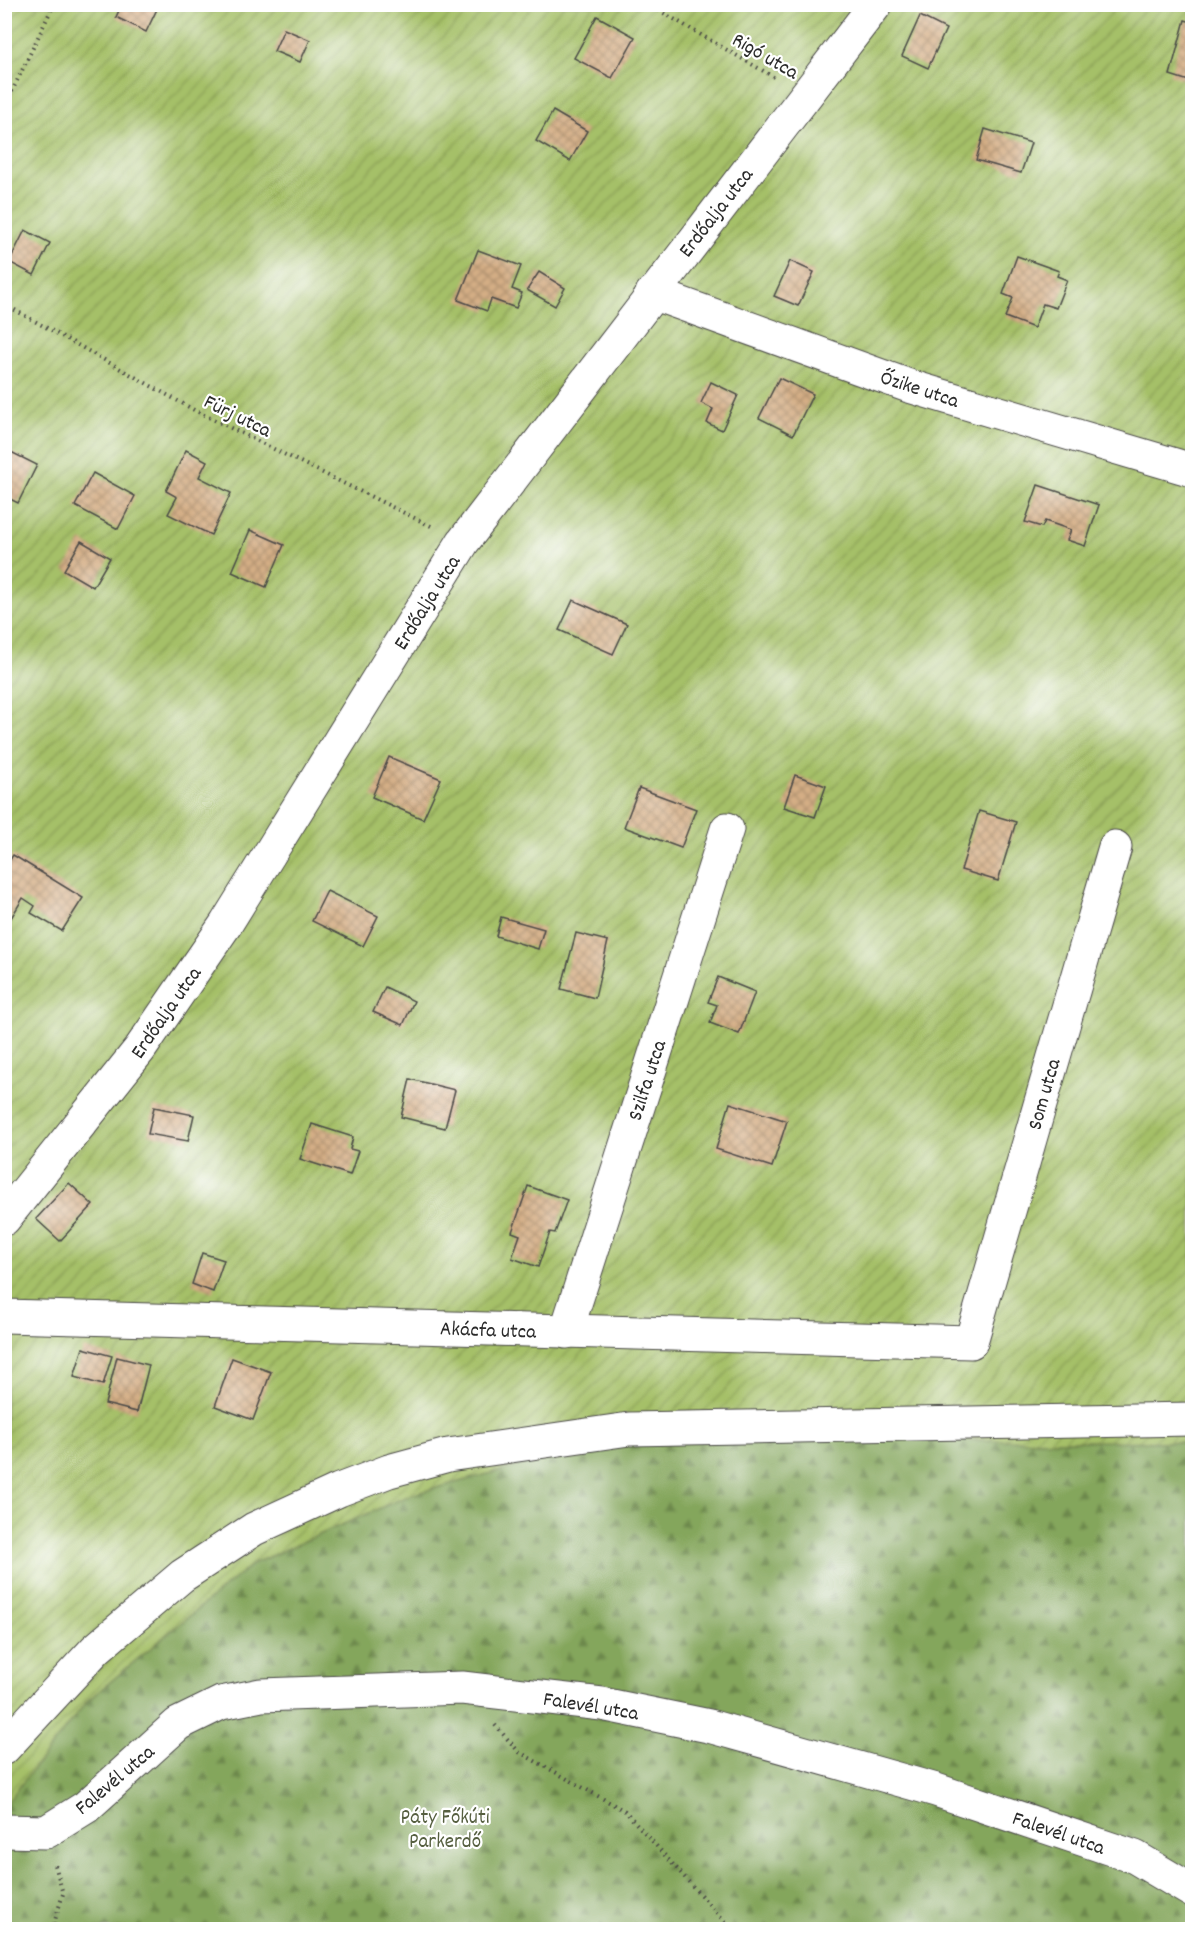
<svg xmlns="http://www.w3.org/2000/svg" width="1197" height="1934" font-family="Dekko,sans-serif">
	<defs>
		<pattern id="forest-firs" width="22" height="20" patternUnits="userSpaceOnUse" patternTransform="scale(1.5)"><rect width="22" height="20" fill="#84a65c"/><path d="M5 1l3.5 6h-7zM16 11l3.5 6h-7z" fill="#6c874c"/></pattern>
		<pattern id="garden-furrows" width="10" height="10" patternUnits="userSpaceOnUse" patternTransform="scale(1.5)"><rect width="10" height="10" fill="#a5c067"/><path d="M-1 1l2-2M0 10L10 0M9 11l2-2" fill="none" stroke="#879c55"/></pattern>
		<pattern id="building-cross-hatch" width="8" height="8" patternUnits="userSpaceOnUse" patternTransform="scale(1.5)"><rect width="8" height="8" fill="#d4ae85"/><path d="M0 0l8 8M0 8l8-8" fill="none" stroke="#ac8e6d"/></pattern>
	</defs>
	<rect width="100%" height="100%" fill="#fff"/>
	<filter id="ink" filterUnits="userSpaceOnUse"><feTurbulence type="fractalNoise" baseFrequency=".0167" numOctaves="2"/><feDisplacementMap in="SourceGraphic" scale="12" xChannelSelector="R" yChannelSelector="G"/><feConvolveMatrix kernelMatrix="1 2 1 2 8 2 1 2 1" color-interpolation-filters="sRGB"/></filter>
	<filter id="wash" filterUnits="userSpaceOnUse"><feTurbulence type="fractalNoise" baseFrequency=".008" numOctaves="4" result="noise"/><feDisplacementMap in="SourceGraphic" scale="24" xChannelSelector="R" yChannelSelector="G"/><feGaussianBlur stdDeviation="1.35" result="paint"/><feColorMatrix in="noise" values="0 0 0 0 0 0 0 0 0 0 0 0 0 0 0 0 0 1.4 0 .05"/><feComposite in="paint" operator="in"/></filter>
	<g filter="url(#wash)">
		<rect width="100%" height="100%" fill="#f6eede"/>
		<!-- forest -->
		<path fill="url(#forest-firs)" stroke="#586844" stroke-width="1.5" d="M625,1437L1192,1442V1929H5L4,1805L87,1701L252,1564L410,1495Z"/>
		<!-- garden -->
		<path fill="url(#garden-furrows)" stroke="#687649" stroke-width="1.5" d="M5,5H1192V1442L625,1437L410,1495L252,1564L87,1701L5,1805Z"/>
		<g id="blocks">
			<!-- building -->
			<g fill="url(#building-cross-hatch)">
				<path d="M122,4H152L158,7L146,32L116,17Z"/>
				<path d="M597,16L635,37L612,78L574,58Z"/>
				<path d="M920,16L946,29L928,68L902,56Z"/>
				<path d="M1185,20L1192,22V82L1170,75Z"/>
				<path d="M284,29L310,40L300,62L274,51Z"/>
				<path d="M553,111L587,131L570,161L536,141Z"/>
				<path d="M985,129L1031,143L1021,173L976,160Z"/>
				<path d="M25,230L50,243L34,275L9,262Z"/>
				<path d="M478,250L521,266L512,289L522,293L516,308L491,299L487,311L458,300Z"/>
				<path d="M1017,256L1059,271L1057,276L1067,280L1056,308L1043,304L1034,328L1005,317L1013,298L1003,294Z"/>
				<path d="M790,261L814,272L798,306L774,296Z"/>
				<path d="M539,272L565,288L555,306L527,290Z"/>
				<path d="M779,378L813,394L793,435L759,418Z"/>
				<path d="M711,382L738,395L722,430L707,423L713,409L701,403Z"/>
				<path d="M186,450L207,461L199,477L231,493L211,535L168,514L177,497L166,491Z"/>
				<path d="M9,451L37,465L18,503L4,496V460Z"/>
				<path d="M93,473L135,496L118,529L75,506Z"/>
				<path d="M1038,485L1099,505L1085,546L1067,540L1071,530L1045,521L1042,527L1025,522Z"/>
				<path d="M250,530L284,545L266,587L232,572Z"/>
				<path d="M81,541L110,558L93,587L64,570Z"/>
				<path d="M573,600L627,624L613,654L559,630Z"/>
				<path d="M389,757L441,779L423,819L372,797Z"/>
				<path d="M795,775L826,786L815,817L784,807Z"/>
				<path d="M639,788L696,809L681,848L624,827Z"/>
				<path d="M979,811L1016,822L998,881L961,870Z"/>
				<path d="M13,855L83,898L62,931L31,913L35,906L23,898L8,923L4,921V869Z"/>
				<path d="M327,891L378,916L363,946L312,921Z"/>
				<path d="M501,917L544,929L538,949L496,936Z"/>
				<path d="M576,933L608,941L595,998L561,989Z"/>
				<path d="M718,977L755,992L739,1034L710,1023L717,1005L708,1002Z"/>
				<path d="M385,987L414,1001L403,1025L373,1012Z"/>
				<path d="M410,1079L455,1090L445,1128L401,1117Z"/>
				<path d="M730,1103L787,1121L772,1167L716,1149Z"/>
				<path d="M154,1107L194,1115L188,1141L148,1134Z"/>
				<path d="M312,1124L353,1137L350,1149L358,1151L350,1175L300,1159Z"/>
				<path d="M69,1183L93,1205L60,1241L36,1219Z"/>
				<path d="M528,1186L567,1200L555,1233L550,1232L538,1267L512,1258L520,1235L512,1232Z"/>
				<path d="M202,1253L224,1260L213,1292L192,1284Z"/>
				<path d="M83,1348L112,1356L103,1385L74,1377Z"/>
				<path d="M117,1357L149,1365L137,1412L105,1404Z"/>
				<path d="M232,1358L271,1372L253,1420L215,1406Z"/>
			</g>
		</g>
	</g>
	<g filter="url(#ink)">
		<use href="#blocks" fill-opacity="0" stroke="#494846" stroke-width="1.5"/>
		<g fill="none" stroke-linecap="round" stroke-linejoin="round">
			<!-- minor casing -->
			<g stroke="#494846" stroke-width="35">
				<g id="minor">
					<path d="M652,293L909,386L1192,470"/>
					<path d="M4,1219L140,1049L226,924L463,542L876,4"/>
					<path d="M4,1316L971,1342L1115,847"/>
					<path d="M566,1332L727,829"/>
					<path d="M4,1831L46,1832L86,1807L178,1724L221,1703L261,1695L462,1688L602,1704L709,1726L936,1790L1135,1857L1192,1891"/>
				</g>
			</g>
			<!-- secondary casing -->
			<g stroke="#494846" stroke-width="35">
				<path id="secondary" d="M4,1748L96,1649L182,1576L254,1529L339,1490L389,1471L448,1455L629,1429L1192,1419"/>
			</g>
			<!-- path -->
			<g stroke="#494846" stroke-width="4" stroke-dasharray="1.5 4.5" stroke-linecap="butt">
				<path d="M648,4L777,79"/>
				<path d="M4,108L54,4"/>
				<path d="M4,304L196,411L435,528"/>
				<path d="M495,1725L519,1752L625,1811L732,1930"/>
				<path d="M52,1930L63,1894L54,1861"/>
			</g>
			<!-- minor -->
			<use href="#minor" stroke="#fff" stroke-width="33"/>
			<!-- secondary -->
			<use href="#secondary" stroke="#fff" stroke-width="33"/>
		</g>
	</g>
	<g text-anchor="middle" stroke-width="4.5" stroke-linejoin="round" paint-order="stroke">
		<!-- street labels -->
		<g font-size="21" fill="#2b2b2b" stroke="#fff">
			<text transform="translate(766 55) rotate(30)" y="7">Rigó utca</text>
			<text transform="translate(715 212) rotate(-52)" y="7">Erdőalja utca</text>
			<text transform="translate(920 388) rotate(18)" y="7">Őzike utca</text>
			<text transform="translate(238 415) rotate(26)" y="7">Fürj utca</text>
			<text transform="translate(426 602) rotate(-58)" y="7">Erdőalja utca</text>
			<text transform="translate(165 1012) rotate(-55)" y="7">Erdőalja utca</text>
			<text transform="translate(646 1080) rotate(-72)" y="7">Szilfa utca</text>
			<text transform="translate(1043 1094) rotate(-74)" y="7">Som utca</text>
			<text transform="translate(488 1329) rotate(2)" y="7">Akácfa utca</text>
			<text transform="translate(591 1705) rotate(9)" y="7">Falevél utca</text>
			<text transform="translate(114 1779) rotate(-40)" y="7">Falevél utca</text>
			<text transform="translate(1059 1832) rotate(19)" y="7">Falevél utca</text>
		</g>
		<!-- park labels -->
		<g font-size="21" fill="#565f40" stroke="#fff">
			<text x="445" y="1823">Páty Főkúti<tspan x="445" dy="24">Parkerdő</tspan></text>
		</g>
	</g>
	<!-- margin -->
	<rect width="1197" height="1934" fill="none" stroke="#fff" stroke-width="24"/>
</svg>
